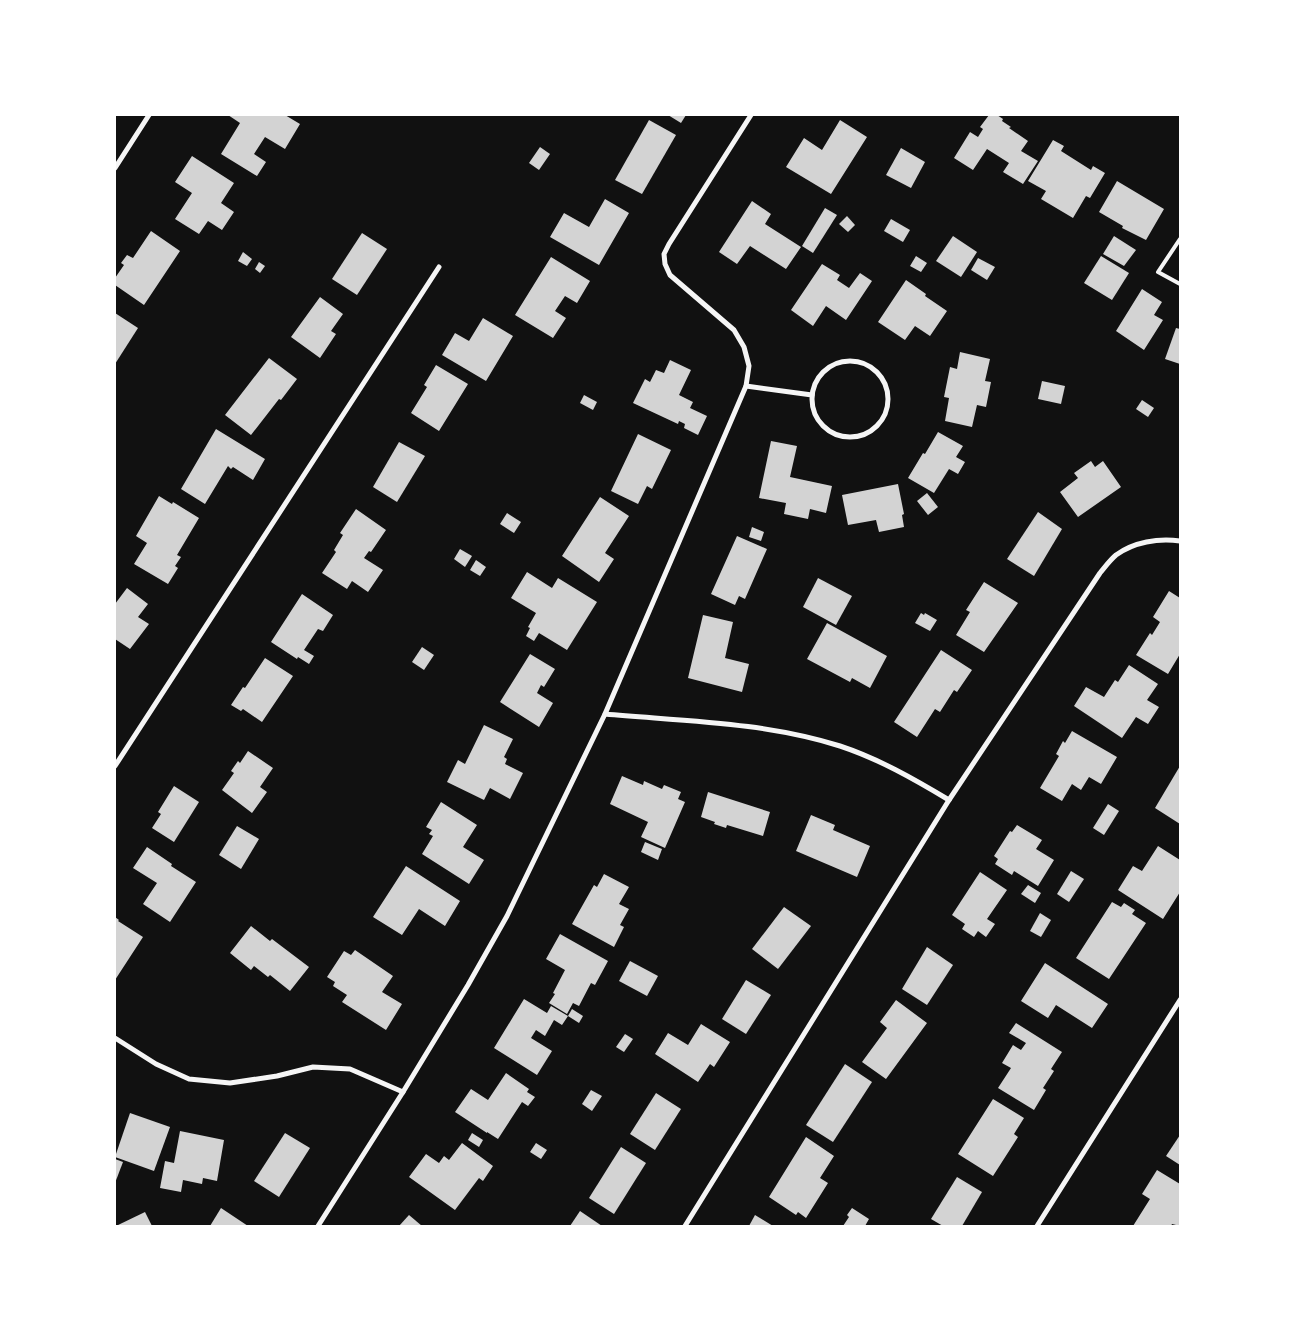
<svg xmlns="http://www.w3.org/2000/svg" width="1295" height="1341" font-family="'Nunito Sans',sans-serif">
	<rect width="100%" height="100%" fill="#111"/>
	<!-- building -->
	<g fill="#d3d3d3">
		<path d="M228,115H285L300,124L285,149L265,137L254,154L266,162L257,176L221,154L240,123Z"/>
		<path d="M668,115H686L681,123Z"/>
		<path d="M989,115H997L1003,119L1002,121L1011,127L1009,128L1028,141L1021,151L1038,161L1023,184L1003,172L1009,163L987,149L973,170L954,158L970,132L978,137L983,129L980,127Z"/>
		<path d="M649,120L676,135L642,194L615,180Z"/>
		<path d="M840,120L867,137L831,194L786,167L804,138L822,150Z"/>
		<path d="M1053,140L1064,146L1061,151L1091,170L1093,166L1105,173L1090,198L1086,196L1073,218L1041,199L1046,191L1028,181Z"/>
		<path d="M540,147L550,154L539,170L529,163Z"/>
		<path d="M901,148L925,162L911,188L886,175Z"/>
		<path d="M192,156L234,183L221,203L234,212L222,230L208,221L199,234L175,219L192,193L175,182Z"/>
		<path d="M1117,181L1164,209L1146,240L1122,228L1123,226L1099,212Z"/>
		<path d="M605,199L629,213L599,265L550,237L564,213L589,227Z"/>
		<path d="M752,201L771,214L765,224L801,247L786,269L750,246L737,264L719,252Z"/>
		<path d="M825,208L837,215L813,253L802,246Z"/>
		<path d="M847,216L855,225L848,232L839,224Z"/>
		<path d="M891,219L910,230L903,242L884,231Z"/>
		<path d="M151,231L180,251L144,305L115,285V278L124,265L121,263L127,255L133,258Z"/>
		<path d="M362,233L387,249L357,295L332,279Z"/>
		<path d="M953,236L977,252L961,277L936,261Z"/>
		<path d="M1114,236L1136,250L1124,266L1103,254Z"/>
		<path d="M243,252L252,259L247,266L238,261Z"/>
		<path d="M916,256L927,263L921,272L910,266Z"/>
		<path d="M1101,256L1129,273L1112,300L1084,283Z"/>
		<path d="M551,257L590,281L577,303L565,296L555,311L566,318L553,338L515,315Z"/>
		<path d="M978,258L995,267L987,280L971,270Z"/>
		<path d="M259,262L265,266L260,273L255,269Z"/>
		<path d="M822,264L840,275L837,280L849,288L860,273L872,281L846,320L826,306L813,326L791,310Z"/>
		<path d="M906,280L926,294L925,296L947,311L930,336L915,326L905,340L878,322Z"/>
		<path d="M1142,289L1162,302L1154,315L1163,320L1144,350L1116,331Z"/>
		<path d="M320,297L343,314L331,331L336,334L320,358L291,337Z"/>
		<path d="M115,313L138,328L115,364Z"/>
		<path d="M483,318L513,336L486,381L442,355L455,333L469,341Z"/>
		<path d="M1176,328L1180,329V364L1165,359Z"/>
		<path d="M960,352L990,359L985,381L991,382L986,407L977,405L972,427L945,421L949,398L944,397L950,367L957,369Z"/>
		<path d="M269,358L297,379L281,400L279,399L251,435L225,415Z"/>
		<path d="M670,360L691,370L679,395L693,402L690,408L707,416L698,435L684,428L685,424L679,421L678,424L633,403L645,379L650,382L656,370L664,373Z"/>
		<path d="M436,365L468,384L439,431L411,413L427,387L424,385Z"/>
		<path d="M1042,381L1065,386L1061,404L1038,399Z"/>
		<path d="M584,395L597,402L593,410L580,403Z"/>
		<path d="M1142,400L1154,408L1148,417L1136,409Z"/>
		<path d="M216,429L265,459L253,480L233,467L231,469L228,466L205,504L181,489Z"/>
		<path d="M938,432L963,446L956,457L965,462L958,474L949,469L934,493L908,478L923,453L925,454Z"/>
		<path d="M638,434L671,450L652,489L647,486L638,504L611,491Z"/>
		<path d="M771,441L797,446L790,477L832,486L826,513L810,509L808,519L784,514L786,503L759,498Z"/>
		<path d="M399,442L425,456L397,502L373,487Z"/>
		<path d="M1091,461L1095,467L1103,461L1121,487L1078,517L1060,492L1078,478L1074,473Z"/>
		<path d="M898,484L904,514L902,515L904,527L879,532L876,520L848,525L842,495Z"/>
		<path d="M927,493L938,507L928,515L917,501Z"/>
		<path d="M159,496L172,504L173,502L199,518L177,555L181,557L175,566L178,568L168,584L134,564L147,543L136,536Z"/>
		<path d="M600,497L629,516L605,553L614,559L599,582L562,556Z"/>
		<path d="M356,509L386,530L371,552L369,551L364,558L383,570L368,592L352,581L347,589L322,573L336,552L334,550L343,535L340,533Z"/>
		<path d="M1038,512L1062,529L1034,576L1007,559Z"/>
		<path d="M507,513L521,522L514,533L500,524Z"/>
		<path d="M752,527L764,532L761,541L749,537Z"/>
		<path d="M737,536L767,549L745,599L739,596L735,605L711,594Z"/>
		<path d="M460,549L472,556L465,567L454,559Z"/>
		<path d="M476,560L486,567L480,576L470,570Z"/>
		<path d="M527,572L552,588L558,578L597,602L567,650L539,633L534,641L526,636L530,628L528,627L536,613L511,598Z"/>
		<path d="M818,578L852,596L836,625L803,607Z"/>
		<path d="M984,582L1018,603L984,652L956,635L970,612L966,610Z"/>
		<path d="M127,588L148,604L138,617L149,624L130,649L115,639V604Z"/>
		<path d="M1169,591L1180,598V654L1168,674L1136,655L1150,633L1152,635L1160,622L1153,617Z"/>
		<path d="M302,594L333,615L323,631L318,629L304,650L314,656L309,664L298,657L297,659L271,642Z"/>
		<path d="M921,613L924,615L925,613L937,620L930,631L915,623Z"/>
		<path d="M703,615L733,622L725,658L749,664L742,692L688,678Z"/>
		<path d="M827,623L887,656L870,688L852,678L850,682L807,659Z"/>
		<path d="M422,647L434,655L424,670L412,662Z"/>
		<path d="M941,650L972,670L957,692L954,690L940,712L935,709L917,737L894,722Z"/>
		<path d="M530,654L555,669L544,687L541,685L537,693L553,703L539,727L500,702Z"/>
		<path d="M265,658L293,676L262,722L243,709L241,711L231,705L243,687L245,688Z"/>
		<path d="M1129,665L1158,684L1147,700L1159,707L1148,724L1136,717L1122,738L1074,706L1086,687L1104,697L1115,680L1118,682Z"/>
		<path d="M484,725L513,739L504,757L507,759L505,764L523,773L510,799L490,788L484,800L447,782L458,760L465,764Z"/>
		<path d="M1072,731L1117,757L1101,784L1089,777L1081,790L1072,784L1062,801L1040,788L1059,756L1056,754L1063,741L1065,743Z"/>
		<path d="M248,751L273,768L260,787L267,792L252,813L222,790L234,773L231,771L238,761L240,763Z"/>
		<path d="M1180,766V824L1155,808Z"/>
		<path d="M622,776L643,785L644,781L662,789L664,785L681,792L678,799L685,802L665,848L641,837L648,822L610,804Z"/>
		<path d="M174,786L199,802L174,842L152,828L161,814L158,812Z"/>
		<path d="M708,792L770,812L763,836L727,825L726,828L714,824L715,822L701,817Z"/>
		<path d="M441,802L477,825L463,847L484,860L469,884L422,854L433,836L429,834L432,830L426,827Z"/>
		<path d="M1108,804L1119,811L1104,835L1093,828Z"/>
		<path d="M811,815L835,825L833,830L870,846L857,877L796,851Z"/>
		<path d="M1017,825L1042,840L1036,849L1054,860L1038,886L1014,871L1012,875L995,864L998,859L994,856L1010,831L1012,832Z"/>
		<path d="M237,826L259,839L241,869L219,855Z"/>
		<path d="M645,842L662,849L658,860L641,852Z"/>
		<path d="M1158,846L1180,860V892L1163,919L1118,890L1133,866L1142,871Z"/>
		<path d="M147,847L172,864L171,866L196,882L170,922L143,904L157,883L133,868Z"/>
		<path d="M406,866L460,901L445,926L419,909L402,935L373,917Z"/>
		<path d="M1071,871L1084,879L1069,902L1057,894Z"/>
		<path d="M980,872L1007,890L987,919L995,924L986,937L978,931L974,937L962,929L965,924L952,915Z"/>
		<path d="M604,874L629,887L619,904L629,909L620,925L624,927L614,947L572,924L594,885L597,887Z"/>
		<path d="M1028,885L1041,893L1035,903L1021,894Z"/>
		<path d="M1112,902L1121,907L1124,903L1135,910L1132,914L1146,923L1109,979L1076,958Z"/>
		<path d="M784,907L811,926L778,969L752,949Z"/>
		<path d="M1040,913L1051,920L1041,937L1030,931Z"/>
		<path d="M115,917L119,920L118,921L143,937L115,980Z"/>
		<path d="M251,926L270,941L272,939L309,967L290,991L270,975L268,977L254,966L251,970L230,953Z"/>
		<path d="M560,934L608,961L595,985L591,983L579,1006L573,1003L567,1014L549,1003L555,994L553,993L565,970L546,959Z"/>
		<path d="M927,947L953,965L927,1005L902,989Z"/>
		<path d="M355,950L393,976L382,992L402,1004L386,1030L342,1002L347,995L333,986L335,982L327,977L344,951L351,955Z"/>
		<path d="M630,961L658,976L647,996L619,981Z"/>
		<path d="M1045,963L1108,1004L1092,1028L1056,1005L1048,1018L1021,1001Z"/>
		<path d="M746,980L771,995L746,1034L722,1019Z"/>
		<path d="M524,999L547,1013L551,1006L568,1016L562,1025L554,1020L545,1036L536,1030L531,1038L552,1051L537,1075L494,1048Z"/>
		<path d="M896,1000L927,1023L886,1079L862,1062L887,1028L880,1022Z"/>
		<path d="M572,1009L583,1016L579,1023L568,1016Z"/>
		<path d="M1016,1023L1062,1052L1051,1069L1054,1071L1043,1088L1046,1090L1034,1110L998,1088L1011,1068L1002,1063L1013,1045L1021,1050L1026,1043L1009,1033Z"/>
		<path d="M701,1024L730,1042L714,1067L710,1064L698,1082L655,1054L668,1033L688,1045Z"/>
		<path d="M625,1034L633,1039L624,1052L616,1047Z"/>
		<path d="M845,1064L872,1082L833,1142L806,1125Z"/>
		<path d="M506,1073L529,1089L527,1092L535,1097L528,1106L522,1102L498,1139L487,1132V1133L455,1112L471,1089L488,1100Z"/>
		<path d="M591,1090L602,1096L592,1111L582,1104Z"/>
		<path d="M656,1093L681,1109L655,1150L630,1134Z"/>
		<path d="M993,1099L1024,1118L1014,1134L1018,1137L993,1176L958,1154Z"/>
		<path d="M130,1113L170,1127L154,1171L115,1157Z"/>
		<path d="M180,1131L224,1140L217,1181L203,1178L202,1184L183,1180L181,1192L160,1188L165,1161L174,1163Z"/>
		<path d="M285,1133L310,1148L279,1197L254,1181Z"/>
		<path d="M472,1133L483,1140L479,1147L468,1140Z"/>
		<path d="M1180,1135V1165L1166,1156Z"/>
		<path d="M806,1137L834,1156L820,1178L828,1183L806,1218L798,1212L796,1215L769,1197Z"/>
		<path d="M462,1143L493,1166L483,1181L479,1178L455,1210L409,1177L426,1154L439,1163L444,1156L449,1160Z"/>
		<path d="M536,1143L547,1150L541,1159L530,1152Z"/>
		<path d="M621,1147L646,1163L614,1214L589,1198Z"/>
		<path d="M115,1159L123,1162L115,1183Z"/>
		<path d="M1157,1170L1180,1184V1226L1172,1224L1171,1226H1133L1150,1199L1142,1194Z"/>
		<path d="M957,1177L982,1192L962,1226H943L931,1219Z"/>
		<path d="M221,1208L248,1226H210Z"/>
		<path d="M852,1208L869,1219L865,1226H843L849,1217L847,1215Z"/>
		<path d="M580,1211L602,1226H570Z"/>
		<path d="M145,1212L152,1226H116Z"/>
		<path d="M409,1215L422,1226H399Z"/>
		<path d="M755,1215L773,1226H749Z"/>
	</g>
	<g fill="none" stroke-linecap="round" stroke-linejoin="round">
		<!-- service -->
		<path stroke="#f5f5f5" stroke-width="4" d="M1180,239L1158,272L1180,284"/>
		<!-- minor -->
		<g stroke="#f5f5f5" stroke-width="5">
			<path d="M115,168L149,115"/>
			<circle cx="850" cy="399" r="38"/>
			<path d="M746,386L812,395"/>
			<path d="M605,714C683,721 764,722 840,746C879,759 914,779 949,800"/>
			<path d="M115,766L439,267"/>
			<path d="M115,1038L156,1064L189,1079L230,1083L277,1076L313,1067L350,1069L403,1092"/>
			<path d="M318,1226L403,1092L468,985L507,916L605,714L746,386L749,366L744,347L734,330L670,275L665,264L664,254L669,244L751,115"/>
			<path d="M685,1226L949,800L1100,573C1105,567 1110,560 1116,555C1134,542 1158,538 1180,541"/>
			<path d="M1037,1226L1180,1000"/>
		</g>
	</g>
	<!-- border -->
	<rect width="1295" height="1341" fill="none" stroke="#ffffff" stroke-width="232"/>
</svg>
